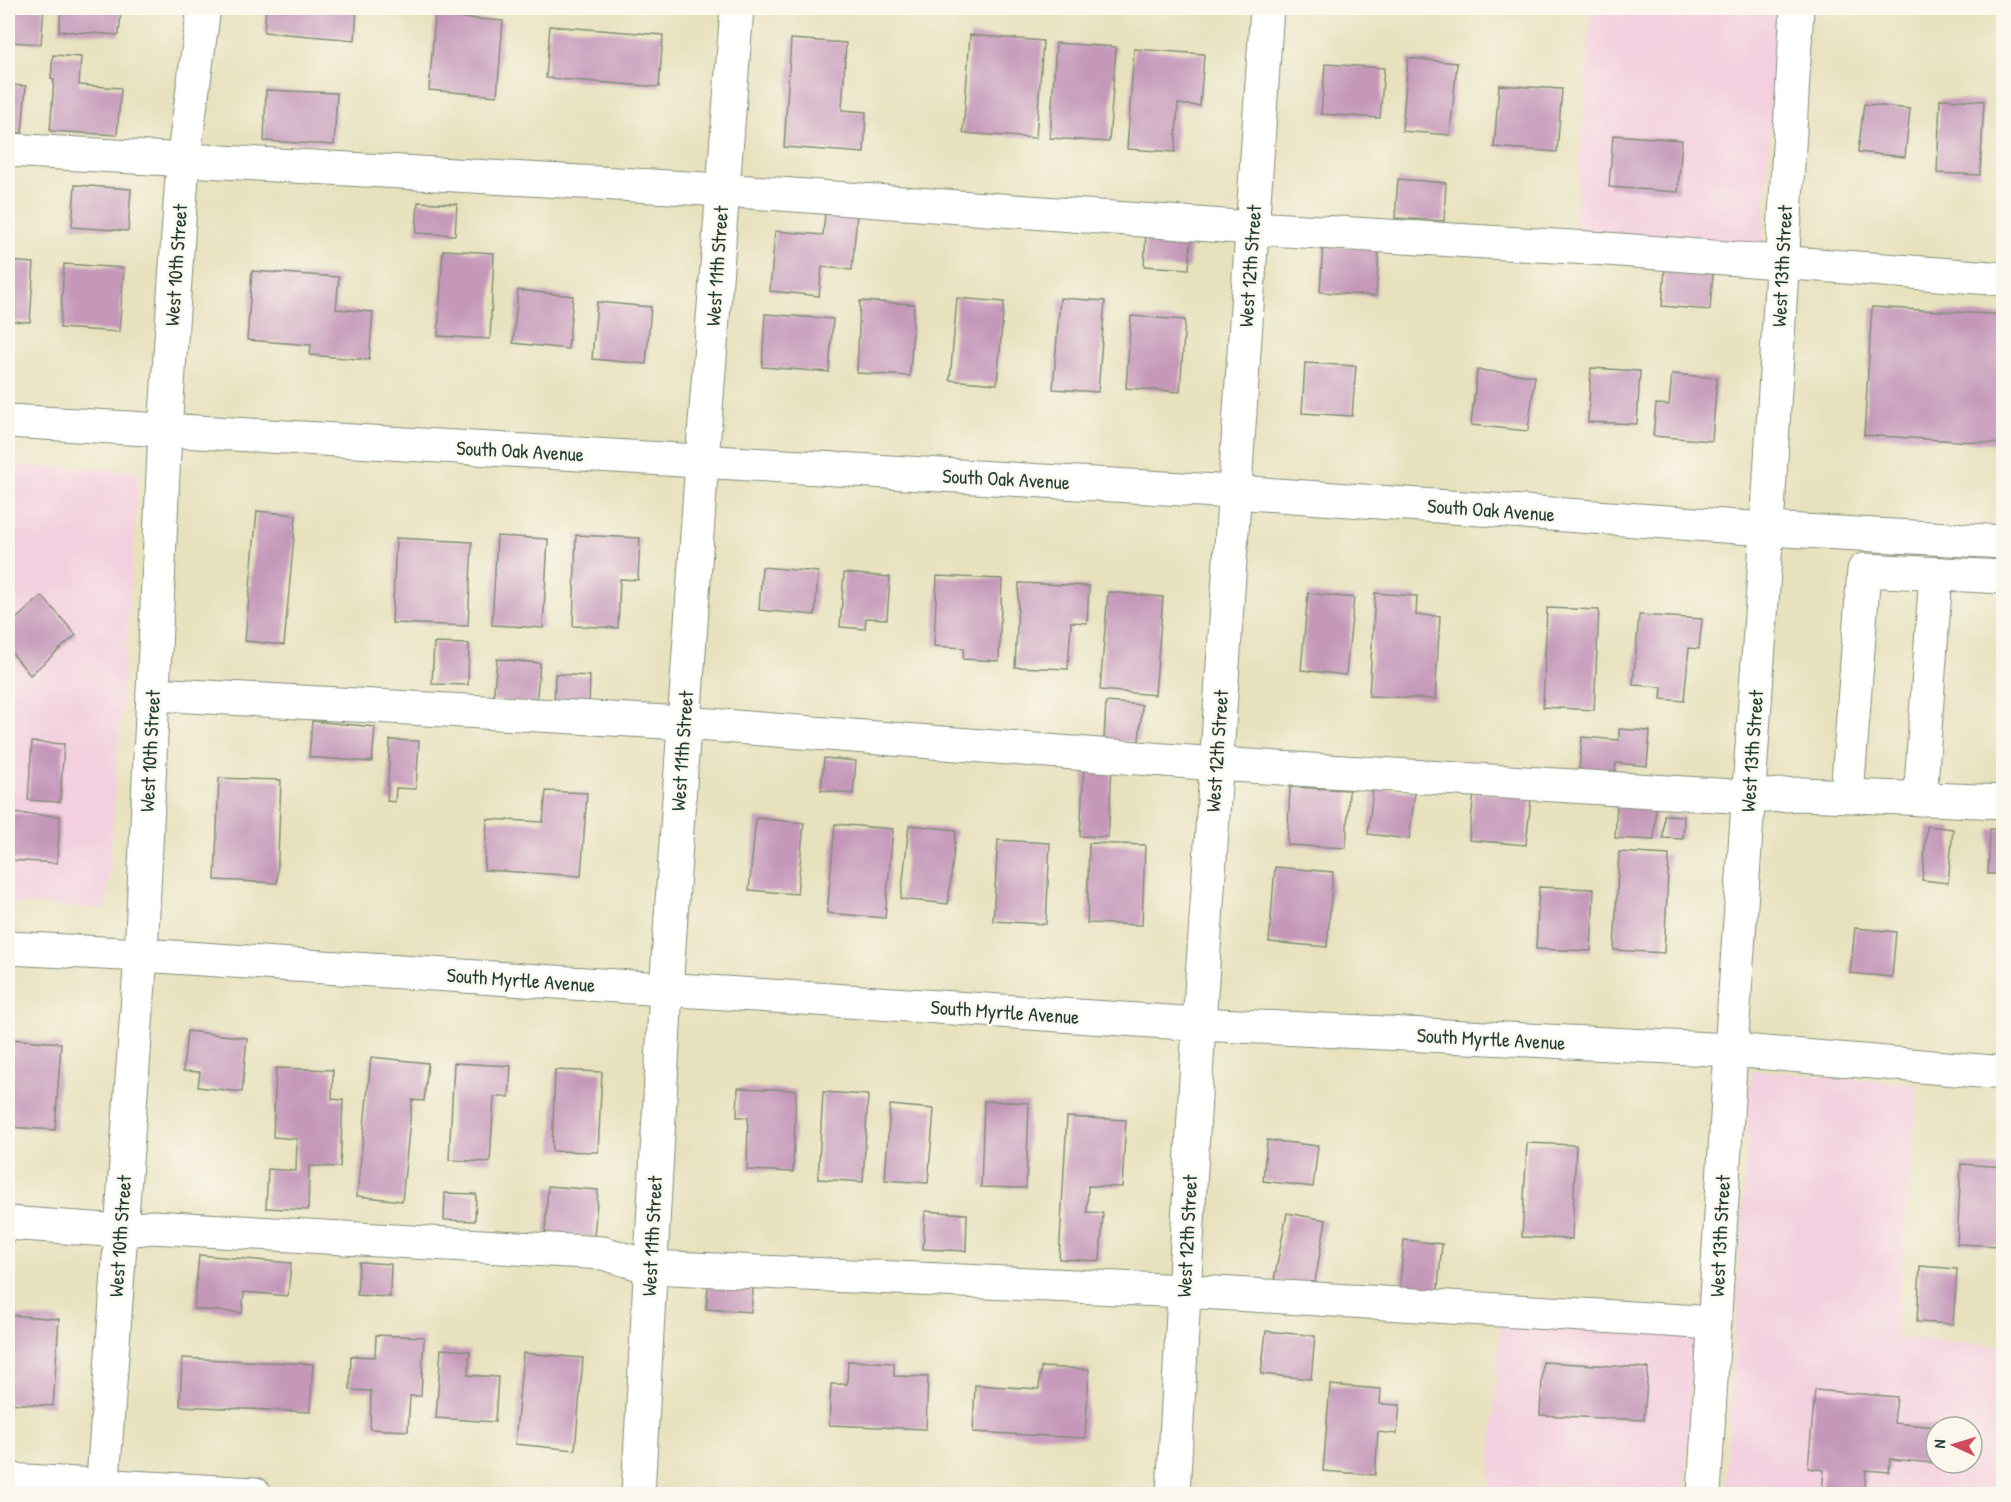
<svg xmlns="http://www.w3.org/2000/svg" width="2011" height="1502" font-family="'Patrick Hand',sans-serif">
	<rect width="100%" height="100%" fill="#fbf7ec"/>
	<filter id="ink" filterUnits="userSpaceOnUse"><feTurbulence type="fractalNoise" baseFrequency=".0167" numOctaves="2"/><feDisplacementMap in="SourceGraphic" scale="12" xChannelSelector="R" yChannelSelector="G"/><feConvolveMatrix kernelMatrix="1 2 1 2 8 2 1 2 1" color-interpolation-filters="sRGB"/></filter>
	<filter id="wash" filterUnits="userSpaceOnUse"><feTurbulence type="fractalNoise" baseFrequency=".008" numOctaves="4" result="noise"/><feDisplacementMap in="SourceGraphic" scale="24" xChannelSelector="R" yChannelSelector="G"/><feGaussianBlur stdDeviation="1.35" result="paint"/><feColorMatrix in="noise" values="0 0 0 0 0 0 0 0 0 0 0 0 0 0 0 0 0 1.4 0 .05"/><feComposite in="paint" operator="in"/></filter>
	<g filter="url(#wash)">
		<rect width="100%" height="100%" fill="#e7e1bd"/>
		<!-- built -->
		<g fill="#f3cfdf" fill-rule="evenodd">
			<path d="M1591,8H1777L1762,261L1573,252Z"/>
			<path d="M8,465L139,471L106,909L8,903Z"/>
			<path d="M1751,1070L1918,1084L1895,1337L2003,1346V1494H1725ZM1936,1427H1972V1463H1936Z"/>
			<path d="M1500,1324L1694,1331L1684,1494H1489Z"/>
		</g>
		<g id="blocks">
			<!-- building -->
			<g fill="#c598ba">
				<path d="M8,8H44L41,44L8,42Z"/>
				<path d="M61,8H121L119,35L59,31Z"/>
				<path d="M266,8H357L355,40L264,32Z"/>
				<path d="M435,16L503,21L497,96L429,90Z"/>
				<path d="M550,26L663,35L659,87L546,78Z"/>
				<path d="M970,35L1043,41L1036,138L963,133Z"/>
				<path d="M791,39L846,43L842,110L866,112L864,153L784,147Z"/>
				<path d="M1056,43L1116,47L1109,142L1050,138Z"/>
				<path d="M1134,49L1204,54L1200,106L1178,104L1175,152L1127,149Z"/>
				<path d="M53,55L81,57L79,85L121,88L117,135L50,131L54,80L51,79Z"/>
				<path d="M1408,58L1457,63L1450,135L1402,131Z"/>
				<path d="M1325,64L1384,68L1380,118L1321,114Z"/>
				<path d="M8,85L26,86L22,133L8,132Z"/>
				<path d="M1499,85L1562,89L1557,152L1494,147Z"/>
				<path d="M266,90L337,93L334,145L264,141Z"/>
				<path d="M1940,99L1984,101L1980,175L1937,173Z"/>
				<path d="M1864,104L1910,109L1905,157L1858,152Z"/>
				<path d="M1613,135L1682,140L1678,192L1609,187Z"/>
				<path d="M1398,179L1446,183L1444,221L1395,218Z"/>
				<path d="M75,185L131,189L128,231L72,227Z"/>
				<path d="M418,202L457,204L455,235L416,233Z"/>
				<path d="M825,213L857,215L852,270L822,267L819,296L770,291L775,231L823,235Z"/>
				<path d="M1146,234L1191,237L1189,269L1144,266Z"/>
				<path d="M1323,245L1379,249L1376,296L1320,292Z"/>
				<path d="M443,250L494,253L490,339L438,336Z"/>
				<path d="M8,261L34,263L30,322L8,321Z"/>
				<path d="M64,264L124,268L119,332L60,328Z"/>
				<path d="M1665,269L1713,273L1710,310L1662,306Z"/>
				<path d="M252,271L339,277L336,309L373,312L369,360L310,355L311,345L247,340Z"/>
				<path d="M518,290L573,296L568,349L513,343Z"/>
				<path d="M957,298L1004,302L997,384L950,380Z"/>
				<path d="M1060,298L1105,301L1098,392L1053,389Z"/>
				<path d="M860,301L914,304L910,376L857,373Z"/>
				<path d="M597,302L651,307L646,364L592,359Z"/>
				<path d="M1872,307L2004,315V444L1864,435Z"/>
				<path d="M765,314L833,319L829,372L762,367Z"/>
				<path d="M1131,316L1185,320L1180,392L1126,388Z"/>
				<path d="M1305,363L1356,366L1352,416L1302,413Z"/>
				<path d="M1591,368L1640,371L1637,424L1588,422Z"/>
				<path d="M1477,370L1535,376L1528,431L1471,425Z"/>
				<path d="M1672,374L1717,378L1712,441L1653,436L1656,404L1669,405Z"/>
				<path d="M257,511L296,515L284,645L245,641Z"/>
				<path d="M576,535L640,538L638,580L620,579L618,628L573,626Z"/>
				<path d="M497,536L548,539L543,628L492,625Z"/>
				<path d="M396,538L472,542L468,626L392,623Z"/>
				<path d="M762,567L818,572L815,615L759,610Z"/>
				<path d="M844,573L890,577L887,619L866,618L865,629L840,627Z"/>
				<path d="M937,576L1002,579L999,661L963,659L964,648L934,646Z"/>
				<path d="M1019,583L1089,586L1087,623L1071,622L1068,669L1015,667Z"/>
				<path d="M1108,592L1163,597L1155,695L1100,690Z"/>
				<path d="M1308,593L1354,598L1346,675L1301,670Z"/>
				<path d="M1375,593L1417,596L1416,615L1440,616L1435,699L1369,696Z"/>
				<path d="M42,596L76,635L30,675L8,648V626Z"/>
				<path d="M1547,608L1599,610L1594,710L1543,707Z"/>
				<path d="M1639,615L1702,619L1699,649L1689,648L1684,701L1661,699L1662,687L1633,685Z"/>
				<path d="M434,643L469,644L468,685L432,684Z"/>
				<path d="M497,659L540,663L536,704L493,700Z"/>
				<path d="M555,674L590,676L589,708L554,707Z"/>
				<path d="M1106,702L1142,705L1139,742L1104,739Z"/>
				<path d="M312,721L375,727L372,762L309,757Z"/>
				<path d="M1619,729L1650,731L1647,766L1616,763L1615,774L1579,771L1582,737L1619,740Z"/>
				<path d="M390,740L419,741L416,789L396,788L395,802L387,801Z"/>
				<path d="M32,742L64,744L60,802L28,800Z"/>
				<path d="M824,758L856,761L853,794L821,790Z"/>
				<path d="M1084,765L1112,767L1108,837L1080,836Z"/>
				<path d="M219,778L281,780L277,883L215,880Z"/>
				<path d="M1290,787L1349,790L1346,848L1287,845Z"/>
				<path d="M1373,788L1415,792L1409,839L1368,834Z"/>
				<path d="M546,791L587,793L581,876L484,870L487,819L543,822Z"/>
				<path d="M1474,792L1531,798L1526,845L1469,840Z"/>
				<path d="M1617,804L1656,805L1654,840L1615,838Z"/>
				<path d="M8,813L60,816L57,863L8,860Z"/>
				<path d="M1664,815L1684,816L1683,839L1663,838Z"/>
				<path d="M756,818L804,823L797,894L749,890Z"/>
				<path d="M835,824L893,829L885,918L827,913Z"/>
				<path d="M909,825L956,830L948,904L901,899Z"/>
				<path d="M1927,826L1953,829L1948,883L1922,880Z"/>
				<path d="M1990,829H2004V874H1988Z"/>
				<path d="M998,840L1050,843L1046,924L993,921Z"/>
				<path d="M1089,843L1145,845L1142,925L1087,923Z"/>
				<path d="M1619,852L1669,855L1664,953L1614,950Z"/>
				<path d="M1275,867L1333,872L1327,947L1269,942Z"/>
				<path d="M1539,887L1594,889L1591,951L1536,949Z"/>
				<path d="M1855,928L1896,932L1892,977L1850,973Z"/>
				<path d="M187,1031L247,1038L242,1092L198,1087L200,1072L183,1071Z"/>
				<path d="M10,1039L61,1043L55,1130L8,1127V1077Z"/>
				<path d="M371,1057L428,1063L424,1101L412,1100L402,1201L357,1196Z"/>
				<path d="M454,1063L511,1066L509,1097H494L490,1162L449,1160Z"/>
				<path d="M276,1068L333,1070L332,1099L343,1100L340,1167L309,1166L308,1210L266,1208L268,1169L296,1171L297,1139L273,1137Z"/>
				<path d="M555,1070L602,1072L598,1152L552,1151Z"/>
				<path d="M738,1088L796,1090L793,1172L747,1170L748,1117H737Z"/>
				<path d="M823,1092L868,1095L863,1182L818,1179Z"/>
				<path d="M984,1101L1029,1103L1026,1188L981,1187Z"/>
				<path d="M890,1105L934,1109L928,1183L885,1180Z"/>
				<path d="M1067,1117L1126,1120L1122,1187L1088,1186L1087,1212L1103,1213L1100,1261L1059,1259Z"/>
				<path d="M1267,1140L1318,1146L1313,1187L1263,1181Z"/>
				<path d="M1527,1143L1576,1145L1572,1239L1522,1237Z"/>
				<path d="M1961,1164L2004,1167L2002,1246L1957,1244Z"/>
				<path d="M548,1186L598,1190L594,1237L545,1233Z"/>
				<path d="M445,1193L476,1194L475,1221L444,1220Z"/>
				<path d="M925,1211L967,1214L966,1251L923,1249Z"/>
				<path d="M1287,1213L1326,1220L1314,1287L1274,1280Z"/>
				<path d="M1404,1240L1442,1244L1437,1299L1399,1295Z"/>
				<path d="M199,1255L291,1263L288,1296L244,1292L242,1313L194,1309Z"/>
				<path d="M359,1262L391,1264L390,1297L357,1295Z"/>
				<path d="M1920,1266L1957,1269L1953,1324L1917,1322Z"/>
				<path d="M709,1274L754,1278L751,1312L706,1309Z"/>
				<path d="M8,1315L59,1319L53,1406L8,1403Z"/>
				<path d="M1266,1331L1315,1336L1311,1379L1261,1374Z"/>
				<path d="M376,1335L424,1337L421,1396H410L408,1431L370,1429L371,1391L350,1390L351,1356L375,1357Z"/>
				<path d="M441,1349L470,1351L468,1375L498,1377L495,1422L436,1418Z"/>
				<path d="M523,1353L583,1358L575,1450L515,1444Z"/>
				<path d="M182,1358L313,1364L310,1412L180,1406Z"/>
				<path d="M848,1361L894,1363V1376L928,1377L926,1429L829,1425L831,1384H847Z"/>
				<path d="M1543,1362L1648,1368L1644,1420L1540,1415Z"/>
				<path d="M1041,1367L1089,1369L1085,1438L973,1432L975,1385L1039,1389Z"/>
				<path d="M1330,1385L1381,1389L1380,1404L1400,1405L1397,1434L1378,1432L1375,1475L1323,1471Z"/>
				<path d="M1815,1390L1897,1397L1894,1423L1936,1427L1933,1463L1890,1459L1889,1472L1866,1470L1864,1494L1822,1492L1824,1470L1808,1468Z"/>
			</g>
		</g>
	</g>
	<g filter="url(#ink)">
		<use href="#blocks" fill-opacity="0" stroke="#838f78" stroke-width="1.5"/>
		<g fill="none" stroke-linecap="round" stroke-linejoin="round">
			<!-- minor casing -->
			<g stroke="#838f78" stroke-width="35">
				<g id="minor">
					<path d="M8,150L723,190L1252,228L1606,249L2004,279"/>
					<path d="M8,421L1234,492L1767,529L2004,542"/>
					<path d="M153,694L684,723L1216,764L1749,797L1801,794L2004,802"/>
					<path d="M1847,795L1864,570L2004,577"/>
					<path d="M1920,799L1936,574"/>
					<path d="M8,948L141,955L1199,1024L1731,1050L2004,1073"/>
					<path d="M8,1223L121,1231L152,1227L603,1253L650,1267L1184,1291L1715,1323"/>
					<path d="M8,1480L255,1494"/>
					<path d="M102,1494L141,955L165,430L183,161L204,8"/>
					<path d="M638,1494L666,990L702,461L737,8"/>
					<path d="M1173,1494L1199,1024L1267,8"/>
				</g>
			</g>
			<!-- major casing -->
			<g stroke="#838f78" stroke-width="35">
				<path id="major" d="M1704,1494L1731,1050L1767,529L1797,8"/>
			</g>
			<!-- minor -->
			<use href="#minor" stroke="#fff" stroke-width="33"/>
			<!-- major -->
			<use href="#major" stroke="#fff" stroke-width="33"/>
		</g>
	</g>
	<g text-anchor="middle" stroke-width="4.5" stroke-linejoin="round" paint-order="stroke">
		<!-- street labels -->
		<g font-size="20" fill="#1f3d34" stroke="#fbf7ec">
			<text transform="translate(176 265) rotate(-86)" y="7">West 10th Street</text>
			<text transform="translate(717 266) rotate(-86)" y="7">West 11th Street</text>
			<text transform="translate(1250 266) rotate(-86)" y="7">West 12th Street</text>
			<text transform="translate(1782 266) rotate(-87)" y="7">West 13th Street</text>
			<text transform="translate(520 451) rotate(3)" y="7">South Oak Avenue</text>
			<text transform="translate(1006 479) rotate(3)" y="7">South Oak Avenue</text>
			<text transform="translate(1491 510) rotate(4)" y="7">South Oak Avenue</text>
			<text transform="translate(150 751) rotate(-87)" y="7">West 10th Street</text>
			<text transform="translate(682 751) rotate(-86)" y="7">West 11th Street</text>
			<text transform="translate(1217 751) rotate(-86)" y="7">West 12th Street</text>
			<text transform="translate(1752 751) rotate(-86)" y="7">West 13th Street</text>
			<text transform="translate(521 980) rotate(4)" y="7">South Myrtle Avenue</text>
			<text transform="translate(1005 1012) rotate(4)" y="7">South Myrtle Avenue</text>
			<text transform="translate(1491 1039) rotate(3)" y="7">South Myrtle Avenue</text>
			<text transform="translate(120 1236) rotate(-86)" y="7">West 10th Street</text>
			<text transform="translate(652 1236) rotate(-87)" y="7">West 11th Street</text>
			<text transform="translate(1187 1236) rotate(-87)" y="7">West 12th Street</text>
			<text transform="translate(1720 1236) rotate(-87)" y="7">West 13th Street</text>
		</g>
	</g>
	<!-- margin -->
	<rect width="2011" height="1502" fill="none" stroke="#fbf7ec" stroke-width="30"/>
	<!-- north arrow -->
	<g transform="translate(1954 1445) rotate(274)"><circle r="28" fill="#fbf7ec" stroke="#a3ada2" stroke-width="1.5"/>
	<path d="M0-4.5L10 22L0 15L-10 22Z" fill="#d1495b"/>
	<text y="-9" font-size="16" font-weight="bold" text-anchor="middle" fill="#1f3d34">N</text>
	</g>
</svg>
